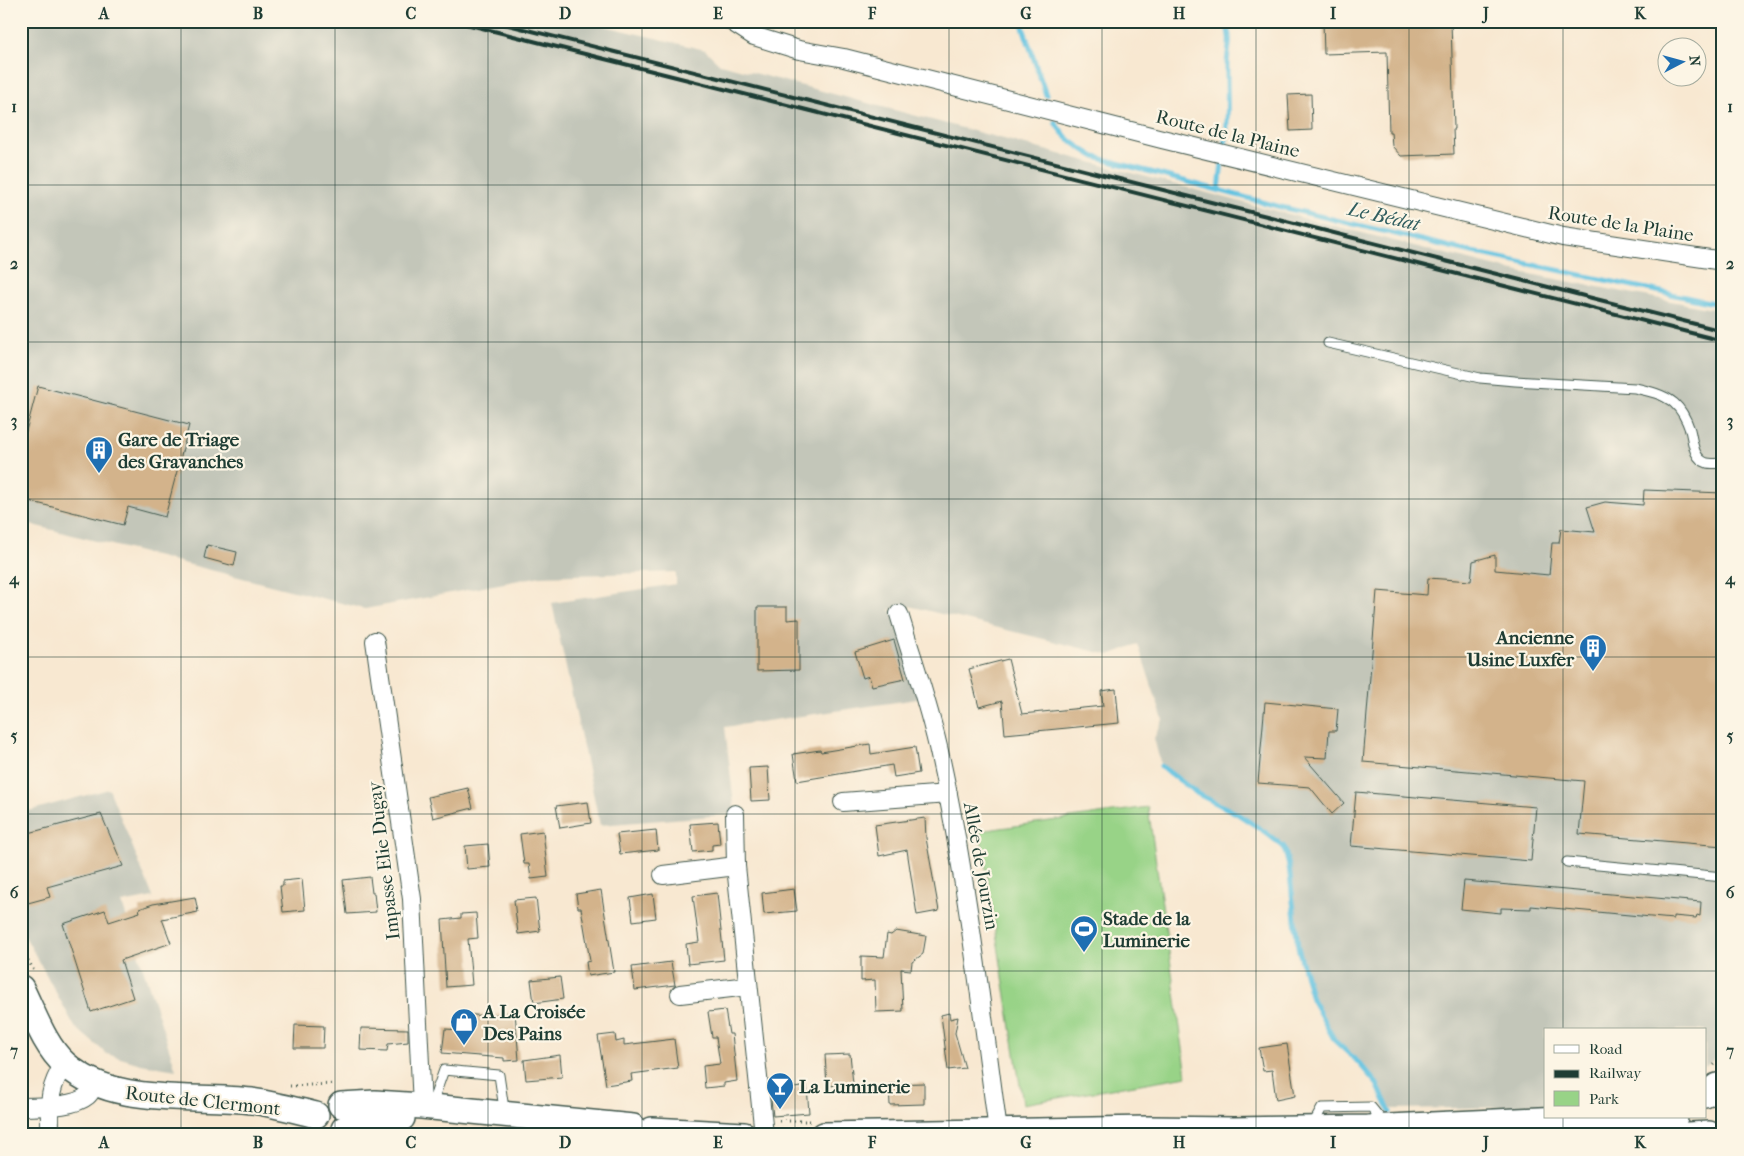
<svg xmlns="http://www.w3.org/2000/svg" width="1744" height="1156" font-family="'IM FELL French Canon',serif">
	<rect width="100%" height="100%" fill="#fcf5e5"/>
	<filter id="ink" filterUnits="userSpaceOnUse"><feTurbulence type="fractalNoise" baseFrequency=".02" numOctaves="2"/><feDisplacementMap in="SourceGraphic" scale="10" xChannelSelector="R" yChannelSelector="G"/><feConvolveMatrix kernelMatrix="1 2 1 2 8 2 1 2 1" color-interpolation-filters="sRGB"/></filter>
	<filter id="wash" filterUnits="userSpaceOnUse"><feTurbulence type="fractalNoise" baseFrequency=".0096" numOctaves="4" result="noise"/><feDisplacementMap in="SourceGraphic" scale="20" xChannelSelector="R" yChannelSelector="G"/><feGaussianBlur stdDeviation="1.12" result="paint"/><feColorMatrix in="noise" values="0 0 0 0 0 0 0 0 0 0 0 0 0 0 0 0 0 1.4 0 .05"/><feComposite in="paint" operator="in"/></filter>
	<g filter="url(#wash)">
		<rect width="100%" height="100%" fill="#f8e8d1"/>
		<!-- industrial -->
		<g fill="#c3c6b9">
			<path d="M21,21H584L705,50L720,64L1283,213L1509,270L1723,311V1051L1705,1067V1030H1545V1105L1520,1107L1389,1109L1377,1084L1359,1063L1335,1041L1312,999L1298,947L1289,866L1284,847L1265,832L1236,813L1198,794L1161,766L1154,738L1163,720L1138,644L1109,655L905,605L889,610L899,614L924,698L725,727L735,814L600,825L552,603L676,584V572L541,576L365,609L21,522Z"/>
			<path d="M109,789L153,897L122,903L176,1070L141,1064L107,1054L75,1027L21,929V813Z"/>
		</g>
		<!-- green -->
		<path fill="#98d387" stroke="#5c885e" d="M1148,807L1187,1076L1023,1104L980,831Z"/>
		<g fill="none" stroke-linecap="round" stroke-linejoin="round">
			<!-- stream -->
			<g stroke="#63c3e1" stroke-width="5">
				<path d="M1021,21L1046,95"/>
				<path d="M1055,122C1064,139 1079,147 1095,157L1281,207L1472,252L1723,305"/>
				<path d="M1225,146C1229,119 1227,98 1227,71C1226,50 1234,43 1225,21"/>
				<path d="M1219,190L1222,162"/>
				<path d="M1161,766L1198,794L1236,813L1265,832L1284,847L1289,866L1298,947L1312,999L1335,1041L1359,1063L1377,1084L1390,1112"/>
			</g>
		</g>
		<g id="blocks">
			<!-- building -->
			<g fill="#d3b38b">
				<path d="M1323,21H1451L1454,129H1453L1454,154L1401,156L1392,146L1391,132H1389L1387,52L1324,54Z"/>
				<path d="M1311,94L1312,130L1290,131L1288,95Z"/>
				<path d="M38,386L189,425L165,517L128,507L123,525L21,499V450Z"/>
				<path d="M1644,490L1723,493V846L1579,834L1584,781L1363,762L1377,591L1427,595L1428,578L1471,581L1473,561L1495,555V570L1549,575L1552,543H1559L1561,529L1595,532L1587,507L1605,502L1643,505Z"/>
				<path d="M207,545L237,552L234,566L204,558Z"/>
				<path d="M757,607H787V620L799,619V670L757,671Z"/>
				<path d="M894,640L905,679L872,686L869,676L863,678L855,652Z"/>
				<path d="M1008,659L1022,714L1103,706L1101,691L1116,689L1119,723L1005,734L1002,701L979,707L969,669Z"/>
				<path d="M1265,702L1338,709L1336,731H1329L1327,758L1304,757L1344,803L1332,814L1310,787L1258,783Z"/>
				<path d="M870,744L871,754L915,747L919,773L894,777L892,765L797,781L793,754L820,750L821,752Z"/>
				<path d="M768,767L770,800L751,801L749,768Z"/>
				<path d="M468,788L473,808L433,818L428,797Z"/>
				<path d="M1356,792L1536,807L1531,861L1351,846Z"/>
				<path d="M588,802L591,823L560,828L556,806Z"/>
				<path d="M101,814L123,866L47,887L50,897L28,903L21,877V835Z"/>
				<path d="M925,818L926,838L939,911L917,915L907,850L879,856L875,825Z"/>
				<path d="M718,822L720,844L712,845V850L693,852L690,824Z"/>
				<path d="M656,830L658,850L620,854L617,834Z"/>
				<path d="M543,831L548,877L531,879L529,864H524L520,834Z"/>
				<path d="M488,844L490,867L467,869L465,846Z"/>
				<path d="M370,877L372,893H374L376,912L347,914L343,880Z"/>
				<path d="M302,879L305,910L283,912L280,886H283V881Z"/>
				<path d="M1464,881L1701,902L1700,916L1697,915L1696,918L1673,916V919L1531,906V909L1501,908V913L1461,909Z"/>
				<path d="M794,889L797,911L764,914L762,893Z"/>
				<path d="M601,890L614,972L588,976L586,962L590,961L581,908H578L576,894Z"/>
				<path d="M717,893L724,960L688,964L686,944L699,942L693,896Z"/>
				<path d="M653,894L656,918L633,921L630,898Z"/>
				<path d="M195,897L198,912L162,919L171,943L121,960L133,998L91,1012L63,924L105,910L109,922L140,912L139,909L153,904Z"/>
				<path d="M536,898L540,931L518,934L514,900Z"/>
				<path d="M476,913L478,938L468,939L472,985L446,987L442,920L461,918V914Z"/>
				<path d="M896,931L926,936L923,954L912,962L911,970L901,969L903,1011L876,1012L875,980L861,981V956L884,957L887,934L891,935Z"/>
				<path d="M671,962L675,985L635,990L632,967Z"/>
				<path d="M560,977L563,999L534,1003L531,980Z"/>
				<path d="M725,1010L729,1034H732L737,1081L724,1083V1086L705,1088L703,1066L720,1064L716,1037H712L708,1012Z"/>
				<path d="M515,1012L519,1060L504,1061V1058L442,1053L445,1029L462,1030L463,1014L486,1016Z"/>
				<path d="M949,1013L950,1019L958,1017L955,1033L965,1068L948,1070L941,1015Z"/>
				<path d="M295,1025L324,1026L323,1048H294Z"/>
				<path d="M361,1028L408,1029V1042L388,1044L387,1051L360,1050Z"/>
				<path d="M615,1034L616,1042L624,1040V1045L674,1039L678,1068L631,1074L632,1081L606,1085L598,1036Z"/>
				<path d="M1287,1044L1295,1096L1276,1100L1272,1070L1263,1071L1259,1048Z"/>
				<path d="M850,1054L853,1084L827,1086L825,1055Z"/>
				<path d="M560,1055L562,1077L526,1080L524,1060Z"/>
				<path d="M924,1083V1104L890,1105L889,1084Z"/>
				<path d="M807,1086L809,1113L773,1116L770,1092Z"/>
			</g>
		</g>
	</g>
	<g filter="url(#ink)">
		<use href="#blocks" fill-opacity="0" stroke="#40574c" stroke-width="1"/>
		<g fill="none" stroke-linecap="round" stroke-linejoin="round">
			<!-- lane casing -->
			<g stroke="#40574c" stroke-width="11">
				<g id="lane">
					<path d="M1328,343L1480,378L1515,381L1635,388C1649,391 1663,394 1674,403C1682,410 1687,421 1690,430C1693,441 1693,459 1707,463C1712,464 1718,463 1723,463"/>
					<path d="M1567,862L1723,877"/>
					<path d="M434,1105L435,1095L444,1070L499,1075L503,1102L502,1112"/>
					<path d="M1312,1126L1322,1108L1371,1107L1384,1123"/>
				</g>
			</g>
			<!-- street casing -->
			<g stroke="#40574c" stroke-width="20">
				<g id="street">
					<path d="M731,21L754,36L799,50L844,58L1162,139L1563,237L1723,261"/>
					<path d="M899,614C913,661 930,708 940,756C967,879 981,1005 998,1131"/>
					<path d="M375,641L412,899L422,1106"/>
					<path d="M843,802L948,794"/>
					<path d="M735,814L736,866L764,1135"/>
					<path d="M663,875L736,866"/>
					<path d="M680,994L748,986"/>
					<path d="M21,1107C39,1106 73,1108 87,1096C91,1093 93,1087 96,1083"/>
					<path d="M50,1135C50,1104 47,1091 64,1064"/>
				</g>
			</g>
			<!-- secondary casing -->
			<g stroke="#40574c" stroke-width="28">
				<g id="secondary">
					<path d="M21,988C33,1012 45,1047 65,1064C113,1107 192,1094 252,1101C273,1104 295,1110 316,1115"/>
					<path d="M1705,1095L1717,1086L1723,1085"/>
					<path d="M341,1105L375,1103L422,1106L633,1127"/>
					<path d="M344,1129L383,1117L402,1118"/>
					<path d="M652,1130L744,1135"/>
					<path d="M824,1135L1148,1129L1234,1130L1368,1128L1582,1118L1650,1121L1670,1119L1675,1117"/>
					<path d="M1688,1135L1709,1134"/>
				</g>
			</g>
			<!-- path -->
			<g stroke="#40574c" stroke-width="3" stroke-dasharray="1 4" stroke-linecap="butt">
				<path d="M21,947L34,971"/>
				<path d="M1714,1065L1723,1057"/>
				<path d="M290,1086L334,1084"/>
				<path d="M779,1121H810"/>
			</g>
			<!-- lane -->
			<use href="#lane" stroke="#fff" stroke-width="9"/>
			<!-- street -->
			<use href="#street" stroke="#fff" stroke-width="18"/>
			<!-- secondary -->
			<use href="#secondary" stroke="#fff" stroke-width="25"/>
			<!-- rail -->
			<g stroke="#1f3d34" stroke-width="4">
				<path d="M454,21L1723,341"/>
				<path d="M492,21L1723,331"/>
			</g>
		</g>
	</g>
	<!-- grid -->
	<path fill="none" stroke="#1f3d34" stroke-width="1" stroke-opacity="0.55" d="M181,21V1135M335,21V1135M488,21V1135M642,21V1135M795,21V1135M949,21V1135M1102,21V1135M1256,21V1135M1409,21V1135M1563,21V1030M21,185H1723M21,342H1723M21,499H1723M21,657H1723M21,814H1723M21,971H1723M1563,1117V1135"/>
	<!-- icons -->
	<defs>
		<g id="building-pin" transform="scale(1.4375)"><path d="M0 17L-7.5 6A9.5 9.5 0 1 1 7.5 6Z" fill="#1f6fb2" stroke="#fcf5e5"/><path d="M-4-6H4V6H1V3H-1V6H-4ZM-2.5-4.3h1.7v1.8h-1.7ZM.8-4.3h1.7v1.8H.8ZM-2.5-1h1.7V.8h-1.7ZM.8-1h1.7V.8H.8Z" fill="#fff"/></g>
		<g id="stadium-pin" transform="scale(1.4375)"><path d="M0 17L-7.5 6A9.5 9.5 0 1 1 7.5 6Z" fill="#1f6fb2" stroke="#fcf5e5"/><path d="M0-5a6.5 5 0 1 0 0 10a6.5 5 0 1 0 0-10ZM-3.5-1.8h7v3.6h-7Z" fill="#fff"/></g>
		<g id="shop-pin" transform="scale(1.4375)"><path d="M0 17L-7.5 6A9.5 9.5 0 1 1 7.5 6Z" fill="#1f6fb2" stroke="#fcf5e5"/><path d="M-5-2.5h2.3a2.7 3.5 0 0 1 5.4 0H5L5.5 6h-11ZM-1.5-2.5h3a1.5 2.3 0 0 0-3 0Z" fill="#fff"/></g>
		<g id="bar-pin" transform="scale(1.4375)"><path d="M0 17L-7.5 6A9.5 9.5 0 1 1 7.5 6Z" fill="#1f6fb2" stroke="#fcf5e5"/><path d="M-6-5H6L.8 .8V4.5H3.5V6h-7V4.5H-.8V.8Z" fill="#fff"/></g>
	</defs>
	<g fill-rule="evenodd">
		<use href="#building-pin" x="99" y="450"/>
		<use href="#building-pin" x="1593" y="648"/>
		<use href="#stadium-pin" x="1084" y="929"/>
		<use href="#shop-pin" x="464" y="1022"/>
		<use href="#bar-pin" x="780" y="1086"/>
	</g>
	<g text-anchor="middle" stroke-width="4.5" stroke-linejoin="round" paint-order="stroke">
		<!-- street labels -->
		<g font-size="19" fill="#1f3d34" stroke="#fcf5e5">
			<text transform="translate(1228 133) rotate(14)" y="7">Route de la Plaine</text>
			<text transform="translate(1621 223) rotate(9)" y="7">Route de la Plaine</text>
			<text transform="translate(383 861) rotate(-97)" y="7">Impasse Elie Dugay</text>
			<text transform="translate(982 866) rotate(80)" y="7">Allée de Jourzin</text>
			<text transform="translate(203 1100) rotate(6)" y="7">Route de Clermont</text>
		</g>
		<!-- poi labels -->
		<g font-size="19" font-weight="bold" fill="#1f3d34" stroke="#fcf5e5" text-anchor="start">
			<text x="118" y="446">Gare de Triage<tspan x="118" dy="22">des Gravanches</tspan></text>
			<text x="1574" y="644" text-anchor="end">Ancienne<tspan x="1574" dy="22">Usine Luxfer</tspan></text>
			<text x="1103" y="925">Stade de la<tspan x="1103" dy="22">Luminerie</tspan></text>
			<text x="483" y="1018">A La Croisée<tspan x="483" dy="22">Des Pains</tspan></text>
			<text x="799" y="1093">La Luminerie</text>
		</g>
		<!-- water labels -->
		<g font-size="20" font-style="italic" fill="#305e5f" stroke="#fcf5e5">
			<text transform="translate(1384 216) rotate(13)" y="7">Le Bédat</text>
		</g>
	</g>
	<!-- margin -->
	<rect width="1744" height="1156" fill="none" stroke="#fcf5e5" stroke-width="55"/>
	<!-- legend -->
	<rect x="1544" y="1028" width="162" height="90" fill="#fcf5e5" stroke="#a4ab9e"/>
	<rect x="1554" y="1045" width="25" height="8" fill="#ffffff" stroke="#a4ab9e"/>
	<text x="1589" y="1054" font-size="15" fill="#1f3d34">Road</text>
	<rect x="1554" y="1070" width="25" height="8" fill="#1f3d34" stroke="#a4ab9e"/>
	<text x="1589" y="1078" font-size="15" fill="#1f3d34">Railway</text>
	<rect x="1554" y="1091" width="25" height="15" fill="#98d387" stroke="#a4ab9e"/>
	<text x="1589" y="1104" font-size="15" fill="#1f3d34">Park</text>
	<!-- north arrow -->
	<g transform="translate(1682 62) rotate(84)"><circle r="24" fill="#fcf5e5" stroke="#a4ab9e"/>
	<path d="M0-4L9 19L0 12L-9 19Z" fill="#1f6fb2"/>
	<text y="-8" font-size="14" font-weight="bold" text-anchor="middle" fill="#1f3d34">N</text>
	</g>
	<rect x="28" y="28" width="1688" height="1100" fill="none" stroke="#1f3d34" stroke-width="2"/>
	<g font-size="16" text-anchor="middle" font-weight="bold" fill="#1f3d34">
		<text x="104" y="19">A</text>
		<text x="258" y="19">B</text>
		<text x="411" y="19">C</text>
		<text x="565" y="19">D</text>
		<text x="718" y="19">E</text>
		<text x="872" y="19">F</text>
		<text x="1026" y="19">G</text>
		<text x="1179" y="19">H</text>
		<text x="1333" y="19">I</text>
		<text x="1486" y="19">J</text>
		<text x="1640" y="19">K</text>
		<text x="14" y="112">1</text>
		<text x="1730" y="112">1</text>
		<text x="14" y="269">2</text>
		<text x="1730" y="269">2</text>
		<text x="14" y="426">3</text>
		<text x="1730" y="426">3</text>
		<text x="14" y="584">4</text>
		<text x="1730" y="584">4</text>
		<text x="14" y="741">5</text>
		<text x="1730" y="741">5</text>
		<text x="14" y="898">6</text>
		<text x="1730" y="898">6</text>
		<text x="14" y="1056">7</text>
		<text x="1730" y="1056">7</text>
		<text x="104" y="1148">A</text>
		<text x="258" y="1148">B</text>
		<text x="411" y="1148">C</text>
		<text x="565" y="1148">D</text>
		<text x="718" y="1148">E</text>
		<text x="872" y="1148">F</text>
		<text x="1026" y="1148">G</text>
		<text x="1179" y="1148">H</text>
		<text x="1333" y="1148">I</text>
		<text x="1486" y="1148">J</text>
		<text x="1640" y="1148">K</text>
	</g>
</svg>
